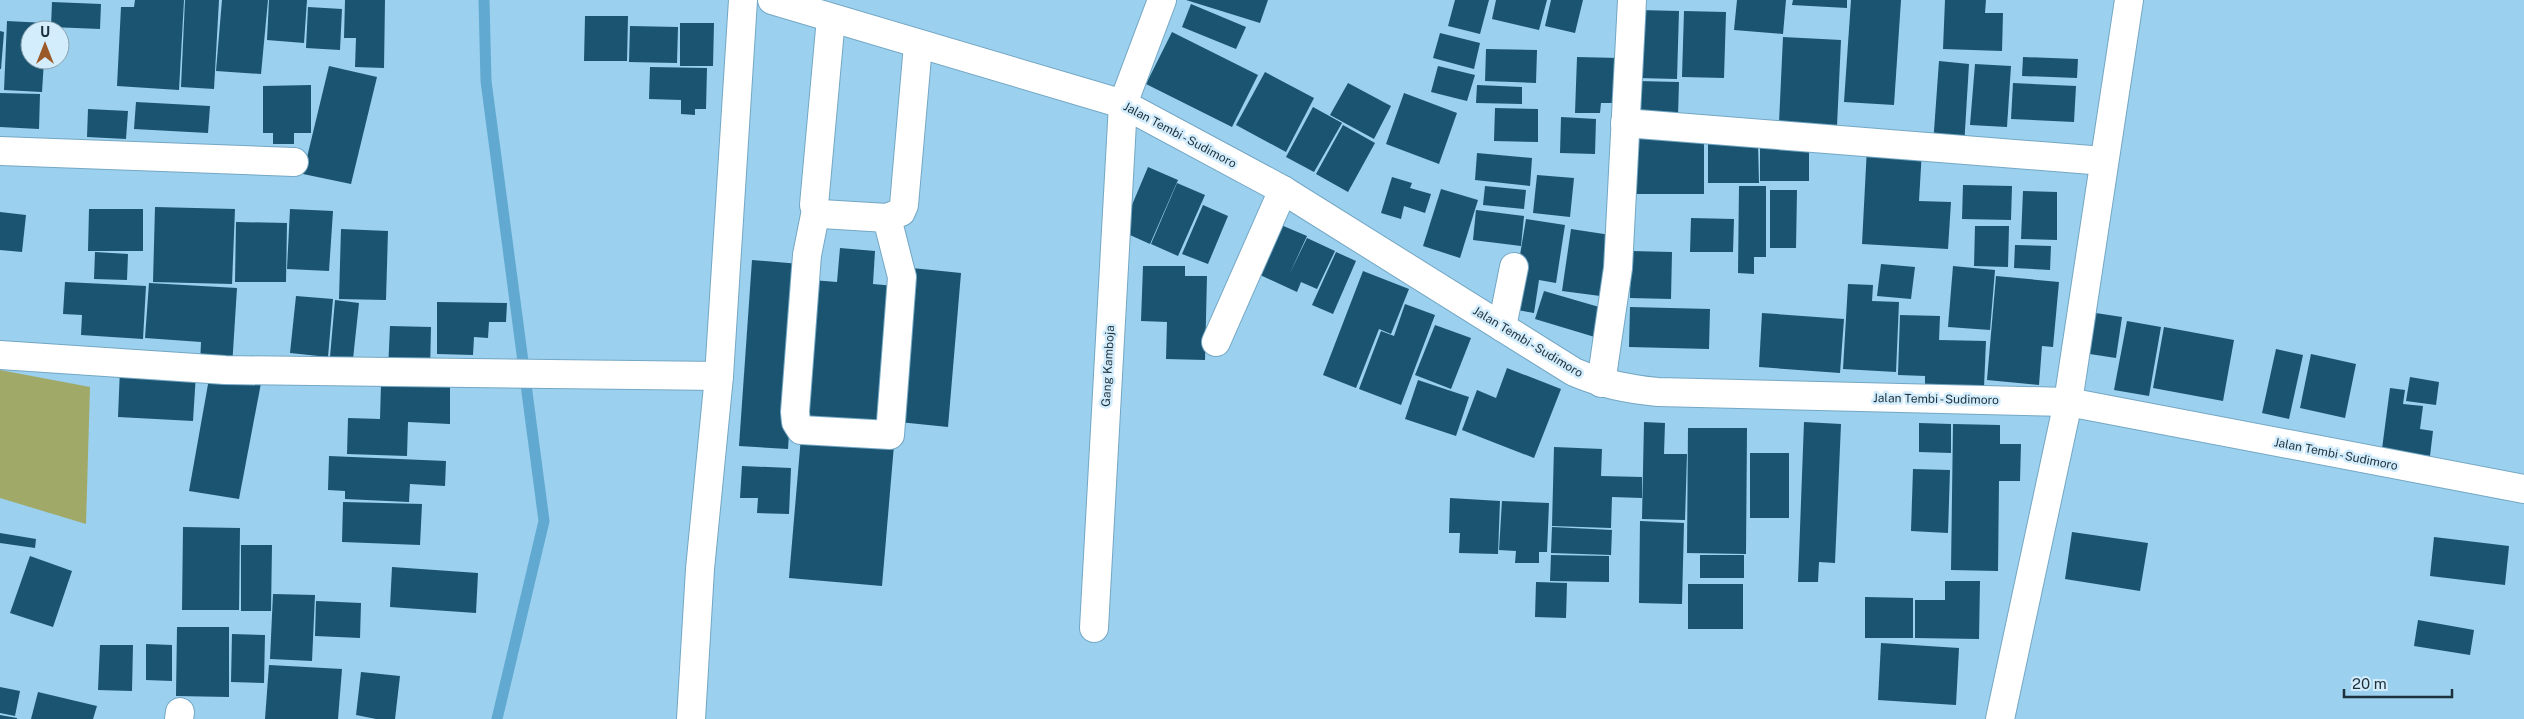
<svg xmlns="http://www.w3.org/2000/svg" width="2524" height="719" font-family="'Public Sans',sans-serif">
	<rect width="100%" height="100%" fill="#9bd0ee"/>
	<!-- green -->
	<path fill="#a1a968" d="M0,370L90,387L86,524L0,498Z"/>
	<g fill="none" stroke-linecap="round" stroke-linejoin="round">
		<!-- stream -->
		<path stroke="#61a9d0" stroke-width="11" d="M484,0L486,81L544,521L497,719"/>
	</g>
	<!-- building -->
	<g fill="#1b5470">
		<path d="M135,0H184L179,90L117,86L121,7H134Z"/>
		<path d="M185,0H219L214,89L181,87Z"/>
		<path d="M222,0H268L261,74L216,71Z"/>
		<path d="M269,0H307L304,43L267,40Z"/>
		<path d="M345,0H385L384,68L355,67L356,38H344Z"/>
		<path d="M1186,0H1268L1260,23Z"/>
		<path d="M1455,0H1489L1480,34L1448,26Z"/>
		<path d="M1496,0H1547L1539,30L1492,19Z"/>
		<path d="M1551,0H1583L1575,33L1545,26Z"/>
		<path d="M1737,0H1786L1783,34L1734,30Z"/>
		<path d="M1793,0H1847V8L1792,5Z"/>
		<path d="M1851,0H1901L1894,105L1844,102Z"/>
		<path d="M1945,0H1986L1985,13H2003L2002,51L1943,49Z"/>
		<path d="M52,2L101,4L100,29L51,27Z"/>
		<path d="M1191,4L1246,27L1236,49L1182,27Z"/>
		<path d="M308,7L342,9L340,50L306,48Z"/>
		<path d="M1639,10L1679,11L1677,79L1638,78Z"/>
		<path d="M1684,11L1726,12L1724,78L1682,77Z"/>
		<path d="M585,16H628L627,61H584Z"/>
		<path d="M7,21L46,23L45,30H30V60H44L42,92L4,90Z"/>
		<path d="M680,23H714L713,66H680Z"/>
		<path d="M630,26L678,27L677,63L629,62Z"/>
		<path d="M0,31L4,32L1,69H0Z"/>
		<path d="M1172,32L1258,75L1232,127L1146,84Z"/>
		<path d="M1440,33L1480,43L1474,69L1433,58Z"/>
		<path d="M1783,37L1841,40L1837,126L1779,123Z"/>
		<path d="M1486,49L1537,50L1536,83L1485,81Z"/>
		<path d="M1577,57L1619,58L1617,103H1601L1600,113H1575Z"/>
		<path d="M2023,57L2078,59L2077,78L2022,76Z"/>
		<path d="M1939,61L1969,64L1964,147L1933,145Z"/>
		<path d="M1975,64L2011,66L2007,127L1970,125Z"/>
		<path d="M329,66L377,77L351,184L303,174Z"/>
		<path d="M1438,66L1475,75L1467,101L1431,92Z"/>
		<path d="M650,67L707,68L706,109H695V115L681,114V100L649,99Z"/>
		<path d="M1265,72L1314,98L1286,152L1236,125Z"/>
		<path d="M1637,81L1679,82L1678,116L1636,114Z"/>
		<path d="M1348,83L1391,106L1374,139L1330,115Z"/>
		<path d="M2013,83L2076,86L2074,122L2011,119Z"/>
		<path d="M311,85V133H294V144H273V133H263V86Z"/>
		<path d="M1477,85L1522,87V104L1476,103Z"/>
		<path d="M0,93L40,94L39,129L0,127Z"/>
		<path d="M1404,93L1457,113L1439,164L1386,144Z"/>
		<path d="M136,102L210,106L208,133L134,129Z"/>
		<path d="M1313,107L1342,123L1314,172L1286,157Z"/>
		<path d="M1495,108L1538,109V142L1494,141Z"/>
		<path d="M88,109L128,111L126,139L87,137Z"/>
		<path d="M1561,117L1596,119L1595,154L1560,153Z"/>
		<path d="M1343,125L1375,143L1348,192L1316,174Z"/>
		<path d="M1704,137V194H1635L1633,138Z"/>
		<rect x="1760" y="142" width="49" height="39"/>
		<path d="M1708,143H1758L1759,183H1708Z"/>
		<path d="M1867,147L1922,150L1919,201L1951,202L1948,249L1862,244Z"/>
		<path d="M1477,153L1532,158L1530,186L1475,180Z"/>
		<path d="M1148,167L1178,180L1150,244L1121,231Z"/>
		<path d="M1537,175L1574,178L1570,217L1533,213Z"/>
		<path d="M1392,177L1412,183L1410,188L1431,194L1425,213L1404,206L1401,219L1381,213Z"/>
		<path d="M1177,183L1205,195L1178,256L1151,244Z"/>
		<path d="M1963,185L2012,186L2011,220L1962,219Z"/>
		<path d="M1485,186L1526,190L1524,209L1483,205Z"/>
		<path d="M1739,186H1766V257H1754V274L1738,273Z"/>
		<path d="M1441,189L1478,200L1460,258L1423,246Z"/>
		<path d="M1770,190H1797L1796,248H1770Z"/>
		<path d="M2023,191L2057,192V240L2021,239Z"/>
		<path d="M1203,205L1228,216L1208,264L1182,254Z"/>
		<path d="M155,207L235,209L232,284L153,282Z"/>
		<path d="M89,209H143V251H88Z"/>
		<path d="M290,209L333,211L329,271L287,269Z"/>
		<path d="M1476,210L1524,216L1521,246L1473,240Z"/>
		<path d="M0,212L26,215L22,252L0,250Z"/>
		<path d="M1691,218L1734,219L1733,252H1690Z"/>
		<path d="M1526,219L1565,225L1556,283L1539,280L1534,313L1511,309Z"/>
		<path d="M236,222L287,223L286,282H235Z"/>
		<path d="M1281,225L1307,236L1289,275L1307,238L1335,251L1317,289L1301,282L1297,292L1258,274Z"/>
		<path d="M1975,226H2009L2008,267L1974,266Z"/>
		<path d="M341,229L388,231L386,300L339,299Z"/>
		<path d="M1571,229L1617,236L1608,297L1562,291Z"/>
		<path d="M2015,245L2051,246L2050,270L2014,268Z"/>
		<path d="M840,248L875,251L873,284L895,286L886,422L803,417L812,280L837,282Z"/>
		<path d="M1631,251L1672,252L1671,299L1630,298Z"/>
		<path d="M95,252L128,254L127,280L94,279Z"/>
		<path d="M1336,252L1356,261L1333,314L1312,305Z"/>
		<path d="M752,260L800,264L788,449L739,446Z"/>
		<path d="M1881,264L1915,267L1911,299L1877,296Z"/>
		<path d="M1143,266H1185V276H1207L1205,360L1166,359L1167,322L1141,321Z"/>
		<path d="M1953,266L1995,270L1990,330L1948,327Z"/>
		<path d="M912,268L961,273L948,427L899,422Z"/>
		<path d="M1363,271L1409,289L1391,334L1379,329L1356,388L1323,375Z"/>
		<path d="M1996,276L2059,282L2053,347L2042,346L2039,385L1987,380Z"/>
		<path d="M65,282L146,286L143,339L81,335L82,315L63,314Z"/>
		<path d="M149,283L237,288L232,367L200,364L201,342L145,338Z"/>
		<path d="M1848,284L1873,285L1872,301L1899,302L1896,372L1843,369Z"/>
		<path d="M1544,291L1606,309L1598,338L1535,319Z"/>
		<path d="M296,296L333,299L328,357L290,353Z"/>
		<path d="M335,300L359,303L353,359L330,357Z"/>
		<path d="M437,302L507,303L506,322H489L488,338L474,337L473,355L437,354Z"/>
		<path d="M1405,304L1435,315L1401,405L1359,389L1381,331L1394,336Z"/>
		<path d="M1630,307L1710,309L1709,349L1629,347Z"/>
		<path d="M2089,312L2122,317L2116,358L2083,353Z"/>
		<path d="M1762,313L1844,319L1840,373L1759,367Z"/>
		<path d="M1900,315L1940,316L1939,340L1986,341L1984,387L1925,385V376L1898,375Z"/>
		<path d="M2127,321L2161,327L2149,396L2114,390Z"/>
		<path d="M1435,325L1471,338L1451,389L1415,375Z"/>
		<path d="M390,326L431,327L430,371L388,370Z"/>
		<path d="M2164,327L2234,340L2223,401L2153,388Z"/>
		<path d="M2276,349L2303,355L2289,419L2262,413Z"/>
		<path d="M2311,354L2356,364L2345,418L2300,408Z"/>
		<path d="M1507,368L1561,389L1534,458L1462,430L1477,390L1496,398Z"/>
		<path d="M120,369L196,373L193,421L118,417Z"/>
		<path d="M210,373L261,383L239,499L189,491Z"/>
		<path d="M2410,377L2439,382L2436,405L2406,401Z"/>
		<path d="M1418,380L1469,397L1456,436L1405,419Z"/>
		<path d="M381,384L450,386V424L408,422L407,456L347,454L348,418L380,419Z"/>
		<path d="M2390,388L2405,390L2403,404L2423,406L2420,429L2433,431L2430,456L2382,449Z"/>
		<path d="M1644,422L1665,423L1664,454H1687L1685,520L1642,519Z"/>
		<path d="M1804,422L1841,424L1835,563L1819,562L1818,582H1798Z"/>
		<path d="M1919,423L1951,424V453L1919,452Z"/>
		<path d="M1953,424L2000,425V444H2021L2020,481H1999L1998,571L1951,570Z"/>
		<path d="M1688,428H1747L1746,554L1687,553Z"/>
		<path d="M801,437L894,445L882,586L789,578Z"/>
		<path d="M1554,447L1602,449L1601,476L1642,477V498L1612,497L1611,528L1552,526Z"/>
		<rect x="1750" y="453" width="39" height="65"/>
		<path d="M329,456L446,461L445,486L410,484L409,502L345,499V491L328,490Z"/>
		<path d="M742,466L791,468L789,514L757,513L758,498H740Z"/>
		<path d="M1913,469L1950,470L1948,533L1911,531Z"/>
		<path d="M1450,498L1500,501L1498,554L1459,553L1460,533H1449Z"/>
		<path d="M1502,501L1549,503L1547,552H1539V563H1515L1516,551L1499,550Z"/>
		<path d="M343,502L422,504L420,545L342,542Z"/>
		<path d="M1640,521L1684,523L1682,604L1639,603Z"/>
		<path d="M183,527L240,528L239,610H182Z"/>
		<path d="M1552,527L1612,530L1611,555L1551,553Z"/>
		<path d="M2072,532L2148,543L2140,591L2065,579Z"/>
		<path d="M0,533L36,539L35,548L0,543Z"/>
		<path d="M2434,537L2509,546L2505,585L2430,576Z"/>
		<path d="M241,545H272L271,611H241Z"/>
		<path d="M1551,555L1609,556V582L1550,581Z"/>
		<rect x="1700" y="555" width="44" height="23"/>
		<path d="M30,556L72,571L53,627L10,613Z"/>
		<path d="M392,567L478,573L476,613L390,607Z"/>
		<path d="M1945,581H1980L1979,639L1915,638V600H1945Z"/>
		<path d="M1536,582L1567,583L1566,618L1535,617Z"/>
		<rect x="1688" y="584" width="55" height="45"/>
		<path d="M273,594L315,595L312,661L270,659Z"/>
		<path d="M1865,597L1913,598V638H1865Z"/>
		<path d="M316,601L361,603L360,638L315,636Z"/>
		<path d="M2418,620L2474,630L2470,655L2414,646Z"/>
		<path d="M177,627H229V697L176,696Z"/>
		<path d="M232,634L265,635L264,683L231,682Z"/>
		<path d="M1881,643L1959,648L1956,705L1878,700Z"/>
		<path d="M146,644L172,645V681L146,680Z"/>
		<path d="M100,645H133L132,691L98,690Z"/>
		<path d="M269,665L342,669L338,719H265Z"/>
		<path d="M361,672L400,676L395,719H376L356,715Z"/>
		<path d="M0,687L20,691L15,716L0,713Z"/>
		<path d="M38,692L97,706L93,719H31Z"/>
		<path d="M0,715L17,718V719H0Z"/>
	</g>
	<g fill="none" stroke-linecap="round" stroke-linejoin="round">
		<!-- minor casing -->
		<g stroke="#74a7c4" stroke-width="30">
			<g id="minor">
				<path d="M831,18L814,205L821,214L887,218L901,212L904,205L918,45"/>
				<path d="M1625,123L2104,161"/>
				<path d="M0,151L294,162"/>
				<path d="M816,210L807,255L795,412L796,422L801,430L890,435L902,277L887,218"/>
				<path d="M1502,327L1514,267"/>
				<path d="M1216,342L1283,190"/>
				<path d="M0,355L225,370L719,376"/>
				<path d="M1601,383L1618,268L1632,0"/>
				<path d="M1094,628L1123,104L1162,0"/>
				<path d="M179,719L180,712"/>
				<path d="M691,719L700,569L719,376L743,0"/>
				<path d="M2000,719L2068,402L2129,0"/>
			</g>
		</g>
		<!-- major casing -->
		<g stroke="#74a7c4" stroke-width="30">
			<path id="major" d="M772,0L1123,104L1283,190L1574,372C1602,384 1627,389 1658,392L2068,402L2524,489"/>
		</g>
		<!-- minor -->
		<use href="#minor" stroke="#fff" stroke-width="28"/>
		<!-- major -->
		<use href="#major" stroke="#fff" stroke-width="28"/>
	</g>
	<g text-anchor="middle" stroke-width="5" stroke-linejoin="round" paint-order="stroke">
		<!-- street labels -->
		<g font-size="12" fill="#1c313d" stroke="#d3edfc">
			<text transform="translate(1180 135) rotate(28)" y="4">Jalan Tembi - Sudimoro</text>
			<text transform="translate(1528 342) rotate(31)" y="4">Jalan Tembi - Sudimoro</text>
			<text transform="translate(1108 366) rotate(-87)" y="4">Gang Kamboja</text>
			<text transform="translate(1936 399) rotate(1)" y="4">Jalan Tembi - Sudimoro</text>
			<text transform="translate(2336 454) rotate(11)" y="4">Jalan Tembi - Sudimoro</text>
		</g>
	</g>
	<!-- north arrow -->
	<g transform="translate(45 45)"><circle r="24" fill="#d3edfc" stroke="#8aa2b0"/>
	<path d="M0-4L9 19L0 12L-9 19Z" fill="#9c5928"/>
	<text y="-8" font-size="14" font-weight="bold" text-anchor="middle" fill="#1c313d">U</text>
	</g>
	<!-- scale -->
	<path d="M2344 689v8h108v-8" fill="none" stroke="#1c313d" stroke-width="2.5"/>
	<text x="2352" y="689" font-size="15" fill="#1c313d" stroke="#d3edfc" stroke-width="4" paint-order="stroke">20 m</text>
</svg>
